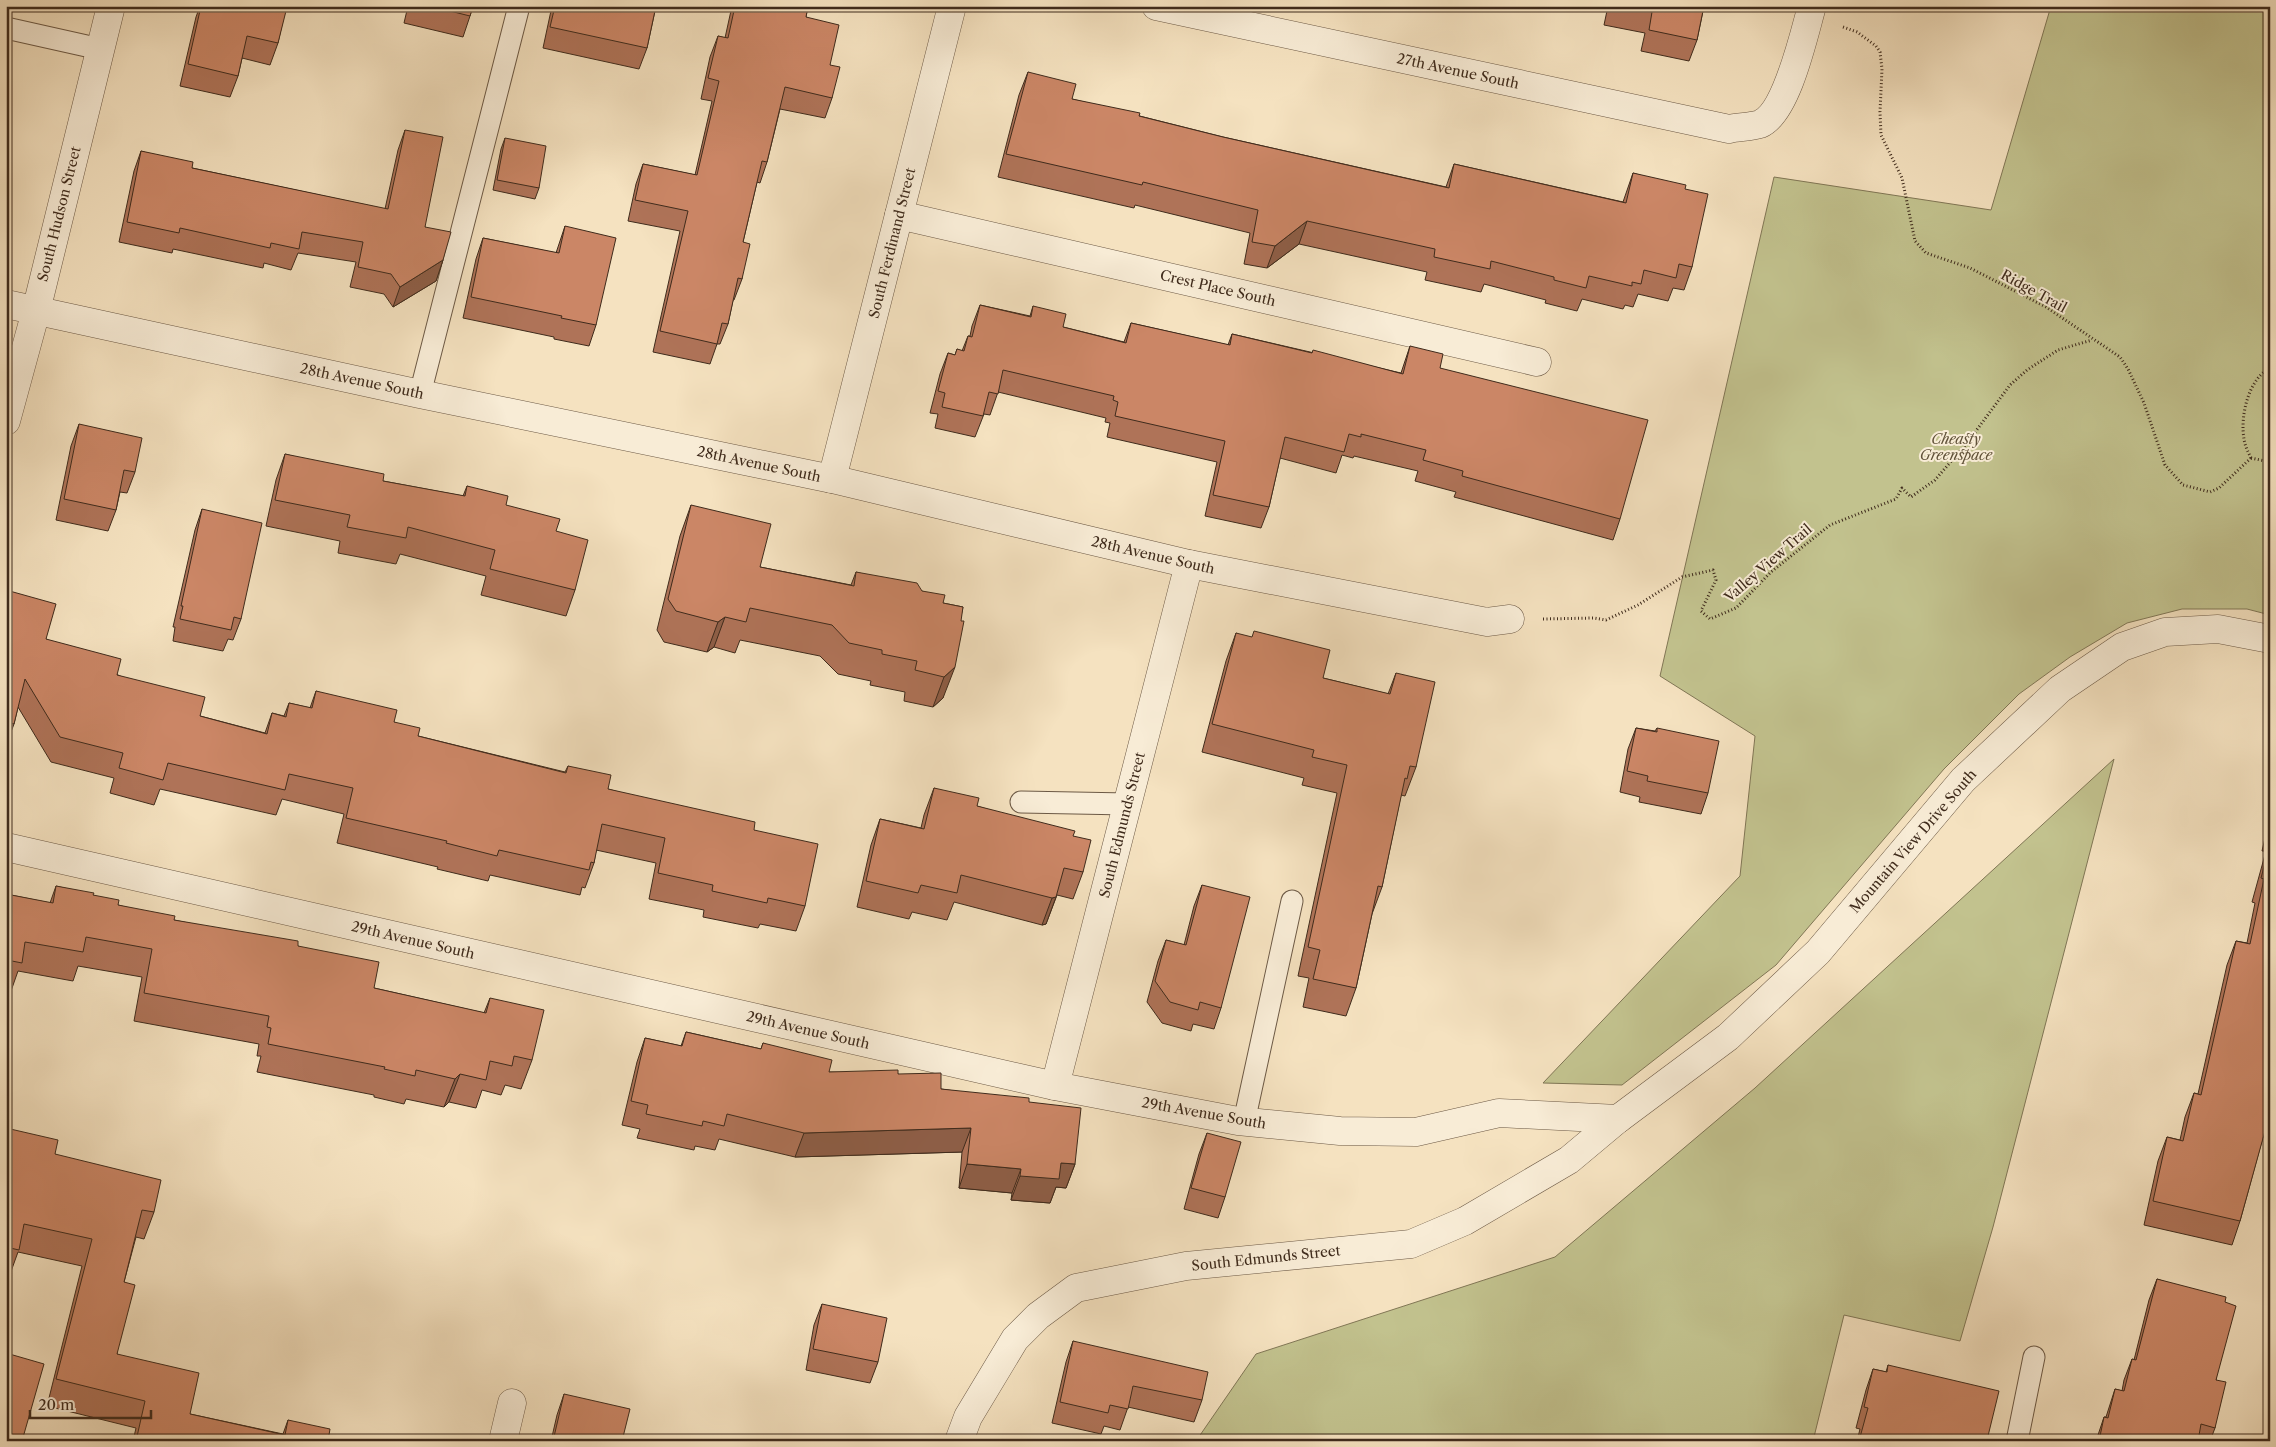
<svg xmlns="http://www.w3.org/2000/svg" width="2276" height="1447" font-family="'Libre Caslon Text',serif">
	<rect width="100%" height="100%" fill="#f5e2c0"/>
	<filter id="stains"><feTurbulence type="fractalNoise" baseFrequency=".004" numOctaves="4"/><feColorMatrix values="0 0 0 0 .2 0 0 0 0 .09 0 0 0 0 .02 0 0 0 .5 -.17"/></filter>
	<radialGradient id="worn" r=".72"><stop offset=".6" stop-color="#630" stop-opacity="0"/><stop offset="1" stop-color="#630" stop-opacity=".3"/></radialGradient>
	<!-- green -->
	<g fill="#c2c28e" stroke="#807655">
		<path d="M2051,6H2270V615L2247,609H2182L2127,623L2070,657L2019,694L1944,769L1776,965L1622,1085L1543,1083L1740,876L1755,736L1660,676L1774,177L1991,210Z"/>
		<path d="M2114,759L1993,1227L1960,1341L1844,1315L1813,1441H1196L1256,1354L1555,1257L1755,1088Z"/>
	</g>
	<g fill="none" stroke-linecap="round" stroke-linejoin="round">
		<!-- lane casing -->
		<g stroke="#6c5945" stroke-width="23">
			<g id="lane">
				<path d="M6,28L100,49"/>
				<path d="M420,394L519,6"/>
				<path d="M1021,802L1128,804"/>
				<path d="M1244,1122L1292,901"/>
				<path d="M2017,1441L2034,1357"/>
			</g>
		</g>
		<!-- street casing -->
		<g stroke="#6c5945" stroke-width="29">
			<g id="street">
				<path d="M1156,6L1729,129C1738,127 1751,127 1760,124C1787,113 1804,34 1812,6"/>
				<path d="M899,215L1537,362"/>
				<path d="M6,304L420,394L832,479L1189,564L1487,622L1510,619"/>
				<path d="M6,421L36,311L111,6"/>
				<path d="M832,479L952,6"/>
				<path d="M6,847L1055,1086L1238,1121L1340,1131L1416,1132L1499,1113L1618,1119"/>
				<path d="M1055,1086L1189,564"/>
				<path d="M503,1441L512,1403"/>
				<path d="M959,1441L968,1417L1015,1339L1038,1316L1076,1288L1186,1266L1411,1244L1465,1221L1569,1160L1618,1119L1728,1037L1818,952L1963,780L2060,689L2122,647L2165,632L2218,629L2270,639"/>
			</g>
		</g>
		<!-- path -->
		<g stroke="#3f2b1c" stroke-width="3" stroke-dasharray="1 2.5" stroke-linecap="butt">
			<path d="M1843,27L1857,32L1876,46L1880,52L1882,69L1880,112L1881,135L1902,178L1915,241L1926,253L1970,268L2046,307L2120,357L2128,369L2144,403L2165,465L2183,485L2210,492L2219,488L2251,458"/>
			<path d="M2270,187L2267,190L2270,216"/>
			<path d="M2251,458C2248,452 2245,446 2244,439C2240,417 2248,379 2270,368"/>
			<path d="M2251,458L2270,462"/>
			<path d="M1543,619L1594,618L1606,620L1638,605L1682,577L1713,570L1716,580L1701,611L1710,619L1736,608L1771,572L1830,525L1896,499L1902,488L1911,497L1935,480L1967,443L2010,385L2027,370L2058,350L2092,340"/>
		</g>
		<!-- lane -->
		<use href="#lane" stroke="#f8ecd6" stroke-width="21"/>
		<!-- street -->
		<use href="#street" stroke="#f8ecd6" stroke-width="28"/>
	</g>
	<!-- wall -->
	<g fill="#af7358" stroke="#3f2b1c">
		<path d="M200,6H286L278,43L270,65L242,58L238,76L230,97L180,86L196,17Z"/>
		<path d="M408,6H473L470,16L463,37L404,23Z"/>
		<path d="M552,6H656L647,48L639,69L543,48Z"/>
		<path d="M732,6H808L806,17L830,65L832,98L825,118L780,109L767,162L760,183L757,182L743,242L742,279L734,300H733L728,324L720,344H717L710,364L653,352L680,231L628,221L636,184L643,164L695,175L712,101L701,99L710,57L718,36L725,38Z"/>
		<path d="M1608,6H1704L1697,40L1689,61L1641,51L1645,33L1604,25Z"/>
		<path d="M1028,72L1072,99L1223,137L1446,187L1454,164L1623,202L1633,173L1685,189L1692,267L1684,290L1673,288L1668,301L1638,294L1633,307L1625,305L1623,309L1582,299L1577,311L1545,303L1546,300L1484,284L1481,292L1425,280L1427,272L1299,244L1267,268L1244,264L1250,233L1135,205L1134,208L998,177L1019,95Z"/>
		<path d="M405,130L425,227L443,260L436,281L393,307L384,294L350,287L356,262L298,253L291,270L264,263L263,268L173,249L172,253L119,242L134,171L141,151L192,168L385,209L398,150Z"/>
		<path d="M505,138L539,188L535,199L493,190L501,149Z"/>
		<path d="M565,226L596,325L589,346L554,339V337L463,318L476,259L483,238L556,253Z"/>
		<path d="M980,305L1030,316L1033,306L1063,327L1124,342L1131,323L1228,345L1232,334L1401,373L1410,346L1440,368L1620,519L1613,540L1454,497L1456,492L1415,481L1418,471L1354,456L1353,458L1342,455L1336,473L1280,458L1269,507L1261,528L1205,516L1217,462L1107,437L1110,423L1105,422L1106,418L998,392L990,415L984,414L975,437L935,428L938,414L930,413L940,374L948,353L955,355L957,349L962,351L968,336H970L972,326Z"/>
		<path d="M79,424L135,472L127,493L120,492L116,510L108,531L56,520L71,446Z"/>
		<path d="M285,454L383,481L463,496L467,486L556,531L575,590L566,616L481,595L486,576L400,554L396,564L338,553L340,541L266,526L276,480Z"/>
		<path d="M691,505L760,567L851,585L856,572L922,591L943,603L963,607L943,698L933,707L904,701L905,692L870,685L871,681L838,674L820,656L740,640L735,653L714,647L707,652L664,642L657,630L680,536Z"/>
		<path d="M202,509L241,619L233,640L228,639L223,651L173,641L175,627H173L195,530Z"/>
		<path d="M6,590L46,639L200,716L265,733L272,713L284,716L289,703L310,708L316,691L394,722L418,736L565,772L568,766L608,789L754,830L805,906L796,931L760,924L758,928L703,917L704,910L649,899L656,863L596,850L594,863L585,888L582,887L580,895L490,875L488,881L437,869L438,867L337,843L344,814L282,799L276,815L160,789L154,805L110,793L114,778L51,762L18,707L14,724L6,745Z"/>
		<path d="M1236,633L1323,678L1388,694L1396,673L1416,767L1405,796L1401,795L1382,887L1372,914L1356,988L1346,1016L1303,1007L1309,978L1298,976L1337,793L1302,785L1304,778L1202,752L1226,661Z"/>
		<path d="M1636,728L1655,731L1657,728L1708,793L1701,814L1639,802L1640,797L1620,792L1628,749Z"/>
		<path d="M934,788L977,806L1073,836L1083,872L1073,899L1057,895L1046,924L1042,925L954,902L947,920L912,912L909,919L857,907L871,845L880,819L921,828L924,815Z"/>
		<path d="M2270,817V1139L2263,1137L2240,1221L2232,1245L2144,1225L2158,1161L2167,1137L2180,1140L2185,1117L2194,1093L2198,1094L2227,965L2236,941L2247,943L2255,903L2252,902L2266,851H2262Z"/>
		<path d="M1202,885L1221,1008L1214,1029L1193,1024L1191,1031L1162,1023L1147,1002L1158,961L1166,940L1184,945L1194,906Z"/>
		<path d="M56,886L93,895L118,905L174,920L298,946L374,988L484,1013L490,998L532,1060L521,1089L505,1085L501,1095L482,1090L476,1108L449,1102L444,1107L406,1099L404,1104L374,1097V1095L257,1072L261,1056H257L259,1044L134,1021L142,977L78,966L73,981L18,971L11,991L6,990V894L50,903Z"/>
		<path d="M686,1032L761,1049L763,1043L829,1072L898,1074L941,1089L1029,1102L1075,1164L1066,1188L1056,1187L1050,1203L1011,1200L1012,1193L959,1188L962,1152L795,1157L719,1139L715,1150L695,1146L694,1150L637,1138L640,1129L622,1125L637,1062L645,1038L681,1046Z"/>
		<path d="M6,1128L55,1154L154,1212L144,1239L136,1237L124,1282L117,1354L190,1414L283,1434L288,1420L328,1441H133L136,1428L47,1406L82,1266L18,1252L9,1277L6,1276Z"/>
		<path d="M1207,1133L1225,1197L1218,1218L1184,1209L1199,1154Z"/>
		<path d="M2157,1279L2225,1302L2216,1380L2215,1428L2210,1441H2096L2104,1417H2106L2115,1389L2122,1391L2124,1380L2132,1359L2134,1360L2149,1300Z"/>
		<path d="M822,1304L878,1362L870,1383L806,1370L814,1325Z"/>
		<path d="M1073,1341L1202,1400L1194,1422L1128,1407L1120,1430L1104,1426L1101,1434L1052,1423L1066,1362Z"/>
		<path d="M1888,1365L1988,1436L1986,1441H1857L1860,1429L1856,1428L1866,1390L1873,1369L1886,1372Z"/>
		<path d="M564,1394L622,1441H551L557,1415Z"/>
	</g>
	<!-- shaded-wall -->
	<g fill="#8e5e47" stroke="#3f2b1c">
		<path d="M1307,221L1299,244L1267,268L1275,246Z"/>
		<path d="M443,260L436,281L393,307L400,287Z"/>
		<path d="M725,617L714,647L707,652L718,622Z"/>
		<path d="M955,667L943,698L933,707L944,677Z"/>
		<path d="M1056,897L1046,924L1042,925L1052,898Z"/>
		<path d="M12,961L6,978V967Z"/>
		<path d="M460,1074L449,1102L444,1107L455,1079Z"/>
		<path d="M971,1128L962,1152L795,1157L804,1133Z"/>
		<path d="M1061,1163L1075,1164L1066,1188L1056,1187L1050,1203L1011,1200L1020,1176Z"/>
		<path d="M967,1164L1021,1169L1012,1193L959,1188Z"/>
	</g>
	<!-- building -->
	<g fill="#cb8666" stroke="#3f2b1c">
		<path d="M201,6H286L287,7L278,43L247,36L238,76L188,64Z"/>
		<path d="M430,6H473L470,16Z"/>
		<path d="M555,6H656L647,48L550,27Z"/>
		<path d="M735,6H808L806,17L839,25L830,65L840,67L832,98L785,87L767,162L762,161L743,242L750,244L742,279L738,278L728,324L722,323L717,344L660,331L688,211L635,200L643,164L697,175L719,81L708,78L718,36L728,38Z"/>
		<path d="M1626,6H1704L1697,40L1649,30L1652,12Z"/>
		<path d="M1028,72L1076,84L1072,99L1140,113L1139,116L1223,137L1449,188L1454,164L1626,203L1633,173L1686,185L1685,189L1708,194L1692,267L1679,264L1676,278L1644,270L1641,284L1632,282V286L1589,276L1586,288L1554,280V277L1491,261L1490,269L1434,257L1435,249L1307,221L1275,246L1252,242L1258,210L1143,182L1142,185L1006,154Z"/>
		<path d="M405,130L443,137L425,227L451,232L443,260L400,287L391,274L358,267L363,242L302,232L299,249L271,243L270,248L180,228L179,233L127,222L141,151L193,162L192,168L388,209Z"/>
		<path d="M505,138L546,146L539,188L497,180Z"/>
		<path d="M565,226L616,238L596,325L561,318L562,316L471,297L483,238L559,253Z"/>
		<path d="M980,305L1031,317L1033,306L1066,314L1063,327L1126,343L1131,323L1230,345L1232,334L1312,353L1313,350L1403,374L1410,346L1443,354L1440,368L1648,420L1620,519L1462,476L1463,471L1423,460L1426,450L1361,434V437L1349,434L1344,452L1285,437L1269,507L1213,495L1225,441L1115,416L1118,402L1113,400L1114,396L1003,370L998,394L989,392L983,416L942,407L945,393L938,391L948,353L955,355L957,349L964,351L968,336L972,337Z"/>
		<path d="M79,424L142,438L135,472L124,470L116,510L64,499Z"/>
		<path d="M285,454L384,474L383,481L465,496L467,486L508,496L506,505L560,519L556,531L588,540L575,590L490,569L495,550L408,527L406,538L347,527L350,515L275,500Z"/>
		<path d="M691,505L771,524L760,567L854,586L856,572L917,583L922,591L945,595L943,603L963,607L961,621H964L955,667L944,677L915,670L917,661L882,654V650L849,643L832,625L750,608L746,622L725,617L718,622L676,611L668,599Z"/>
		<path d="M202,509L262,523L241,619L234,617L231,630L180,619L183,606H181Z"/>
		<path d="M6,590L56,604L46,639L121,659L117,675L205,697L200,716L267,734L272,713L286,717L289,703L312,708L316,691L397,710L394,722L420,728L418,736L566,773L568,766L611,775L608,789L755,822L754,830L818,844L805,906L768,898L767,903L712,891L713,885L658,873L665,838L602,824L594,863L591,862L589,870L499,850L497,856L446,843L447,841L346,818L353,788L289,774L285,790L168,763L163,780L119,768L123,753L60,737L25,679L14,724L6,722Z"/>
		<path d="M1254,631L1330,650L1323,678L1390,694L1396,673L1435,682L1416,767L1410,766L1407,779L1405,778L1382,887L1378,886L1356,988L1313,979L1320,950L1308,947L1347,765L1312,757L1314,750L1212,724L1236,633L1252,637Z"/>
		<path d="M1636,728L1657,732V728L1719,741L1708,793L1647,781L1648,776L1627,771Z"/>
		<path d="M934,788L979,798L977,806L1075,831L1073,836L1091,840L1083,872L1064,868L1056,897L1052,898L961,875L957,893L921,885L918,893L866,881L880,819L924,829Z"/>
		<path d="M2270,844V1113L2240,1221L2153,1201L2167,1137L2183,1141L2194,1093L2201,1095L2236,941L2250,944L2264,879L2261,878Z"/>
		<path d="M1202,885L1250,897L1221,1008L1200,1002L1198,1010L1170,1002L1155,981L1166,940L1186,945Z"/>
		<path d="M56,886L94,893L93,895L119,900L118,905L175,916L174,920L298,941V946L379,962L374,988L486,1013L490,998L544,1010L532,1060L514,1056L512,1066L490,1061L486,1080L460,1074L455,1079L416,1070L415,1076L384,1069L385,1067L268,1044L271,1028L267,1027L269,1016L144,993L152,949L86,937L83,952L25,942L22,963L12,961L6,967V894L53,903Z"/>
		<path d="M686,1032L761,1049L763,1043L832,1060L829,1072L898,1070V1074L941,1073V1089L1029,1098V1102L1081,1108L1075,1164L1061,1163L1059,1179L1020,1176L1021,1169L967,1164L971,1128L804,1133L727,1114L724,1126L703,1121L702,1126L646,1114L648,1105L631,1101L645,1038L682,1046Z"/>
		<path d="M6,1128L58,1140L55,1154L161,1180L154,1212L142,1210L124,1282L135,1285L117,1354L199,1373L190,1414L285,1435L288,1420L330,1429L328,1441H136L145,1401L56,1379L92,1239L24,1224L19,1250L6,1247Z"/>
		<path d="M1207,1133L1241,1142L1225,1197L1191,1188Z"/>
		<path d="M2157,1279L2226,1297L2225,1302L2236,1306L2216,1380L2226,1382L2215,1428L2201,1424L2198,1441H2099L2104,1417L2108,1418L2115,1389L2124,1391L2132,1359L2136,1360Z"/>
		<path d="M822,1304L887,1318L878,1362L813,1349Z"/>
		<path d="M1073,1341L1208,1372L1202,1400L1133,1386L1128,1409L1110,1405L1108,1413L1060,1402Z"/>
		<path d="M6,1353L44,1364L22,1441H6Z"/>
		<path d="M1888,1365L1999,1391L1988,1436H1986L1985,1441H1859L1868,1408L1864,1407L1873,1369L1887,1372Z"/>
		<path d="M564,1394L630,1409L622,1441H553Z"/>
	</g>
	<g text-anchor="middle" stroke-width="4" stroke-linejoin="round" paint-order="stroke">
		<!-- street labels -->
		<g font-size="14" fill="#3f2b1c" stroke="#f8ecd6">
			<text transform="translate(1458 71) rotate(12)" y="5">27th Avenue South</text>
			<text transform="translate(59 214) rotate(-76)" y="5">South Hudson Street</text>
			<text transform="translate(892 243) rotate(-76)" y="5">South Ferdinand Street</text>
			<text transform="translate(1218 288) rotate(13)" y="5">Crest Place South</text>
			<text transform="translate(2034 291) rotate(29)" y="5">Ridge Trail</text>
			<text transform="translate(362 381) rotate(12)" y="5">28th Avenue South</text>
			<text transform="translate(759 464) rotate(12)" y="5">28th Avenue South</text>
			<text transform="translate(1153 555) rotate(13)" y="5">28th Avenue South</text>
			<text transform="translate(1768 563) rotate(-41)" y="5">Valley View Trail</text>
			<text transform="translate(1122 825) rotate(-76)" y="5">South Edmunds Street</text>
			<text transform="translate(1913 841) rotate(-49)" y="5">Mountain View Drive South</text>
			<text transform="translate(413 940) rotate(13)" y="5">29th Avenue South</text>
			<text transform="translate(808 1030) rotate(13)" y="5">29th Avenue South</text>
			<text transform="translate(1204 1113) rotate(10)" y="5">29th Avenue South</text>
			<text transform="translate(1266 1258) rotate(-6)" y="5">South Edmunds Street</text>
		</g>
		<!-- park labels -->
		<g font-size="14" font-style="italic" fill="#605138" stroke="#f8ecd6">
			<text x="1956" y="444">Cheasty<tspan x="1956" dy="16">Greenspace</tspan></text>
		</g>
	</g>
	<!-- margin -->
	<rect width="2276" height="1447" fill="none" stroke="#f5e2c0" stroke-width="25"/>
	<rect x="8" y="8" width="2261" height="1432" fill="none" stroke="#3f2b1c" stroke-width="2.5"/>
	<rect x="12" y="12" width="2251" height="1422" fill="none" stroke="#3f2b1c"/>
	<!-- scale -->
	<path d="M30 1410v8h121v-8" fill="none" stroke="#3f2b1c" stroke-width="2.5"/>
	<text x="38" y="1410" font-size="15" fill="#3f2b1c" stroke="#f8ecd6" stroke-width="4" paint-order="stroke">20 m</text>
	<rect width="100%" height="100%" filter="url(#stains)"/>
	<rect width="100%" height="100%" fill="url(#worn)"/>
</svg>
